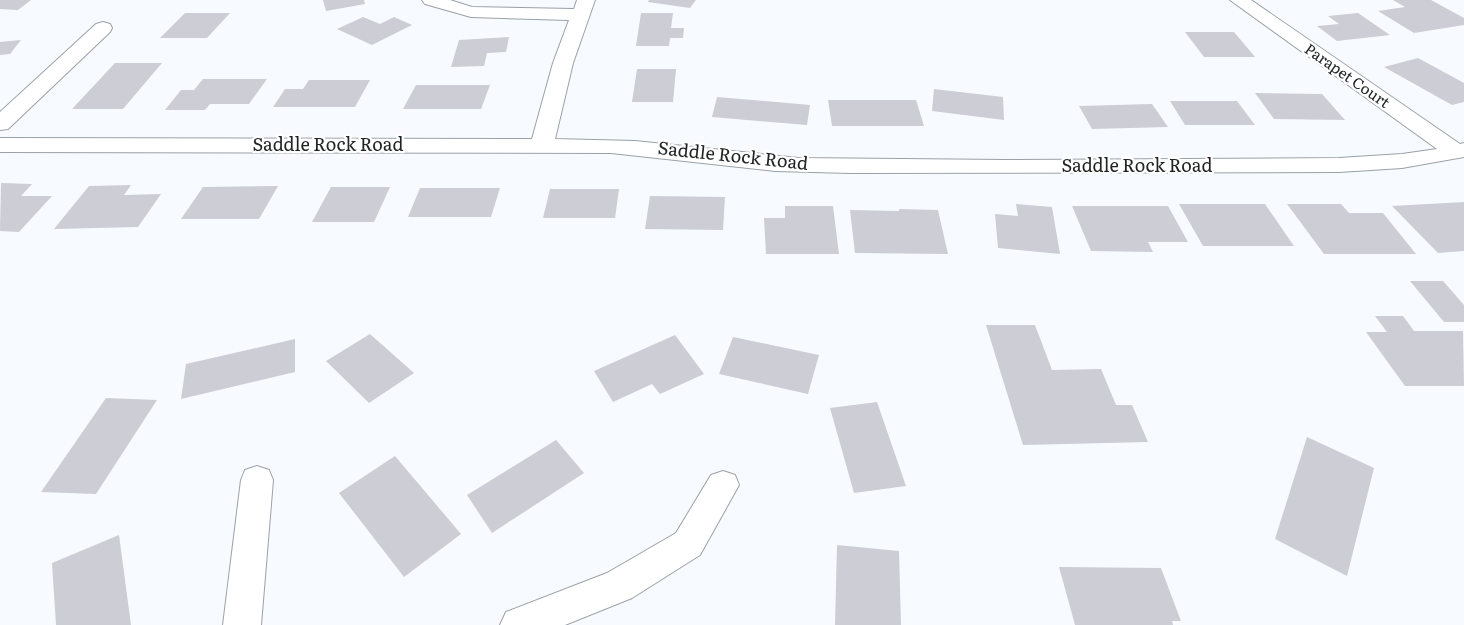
<svg xmlns="http://www.w3.org/2000/svg" width="1464" height="625" font-family="Literata,serif">
	<rect width="100%" height="100%" fill="#f7fbff"/>
	<!-- building -->
	<g fill="#cccdd5">
		<path d="M0,0H31L18,10L0,9Z"/>
		<path d="M323,0H364L365,4L326,11Z"/>
		<path d="M649,0H696L690,8L648,2Z"/>
		<path d="M1393,0H1431L1464,18V25L1414,33L1378,11L1405,7Z"/>
		<path d="M185,13H230L207,38H160Z"/>
		<path d="M641,13H673L671,28H684L683,38H670L669,46H636Z"/>
		<path d="M1358,13L1390,35L1337,41L1317,26L1339,24L1328,16Z"/>
		<path d="M363,17L380,24L394,17L412,25L372,45L337,29Z"/>
		<path d="M1185,32H1234L1255,57H1204Z"/>
		<path d="M509,37L506,52L487,53L484,66L451,67L459,40Z"/>
		<path d="M21,40L10,54L0,55V42Z"/>
		<path d="M1418,58L1464,83V102L1452,105L1384,67Z"/>
		<path d="M115,63H162L123,109H72Z"/>
		<path d="M637,69H676L673,102H632Z"/>
		<path d="M203,79H267L249,104H210L205,110H165L181,90H194Z"/>
		<path d="M309,80H370L355,107H273L285,89H303Z"/>
		<path d="M416,85H490L481,109H403Z"/>
		<path d="M934,89L1003,97L1004,120L932,111Z"/>
		<path d="M1255,93L1322,94L1345,120L1274,119Z"/>
		<path d="M717,97L810,105L807,125L712,117Z"/>
		<path d="M828,100H916L924,126H832Z"/>
		<path d="M1170,101H1237L1255,125H1185Z"/>
		<path d="M1152,104L1168,127L1092,129L1079,106Z"/>
		<path d="M1,183L32,184L21,196H52L19,232L0,231Z"/>
		<path d="M131,185L124,195L161,194L138,227L54,229L89,186Z"/>
		<path d="M278,186L259,219H181L203,187Z"/>
		<path d="M331,187H390L374,222H312Z"/>
		<path d="M420,188H500L491,217H408Z"/>
		<path d="M550,189H619L615,218H543Z"/>
		<path d="M650,196L725,197L723,230L645,229Z"/>
		<path d="M1464,202V251L1438,253L1392,206Z"/>
		<path d="M1016,204L1052,207L1060,254L998,248L995,214L1018,216Z"/>
		<path d="M1179,204H1265L1294,246H1203Z"/>
		<path d="M1287,204H1341L1349,213H1383L1416,254H1324Z"/>
		<path d="M785,206H833L839,254H766L764,218H785Z"/>
		<path d="M1072,206H1168L1188,242H1148L1153,252L1091,251Z"/>
		<path d="M899,209L938,210L948,254L855,253L850,210L899,211Z"/>
		<path d="M1410,281H1443L1464,305V322H1444Z"/>
		<path d="M1375,316H1403L1414,331H1463L1464,386H1405L1366,332H1387Z"/>
		<path d="M986,325H1035L1052,370L1101,369L1116,405H1132L1148,442L1023,445Z"/>
		<path d="M370,334L414,373L369,403L326,361Z"/>
		<path d="M675,335L704,374L660,394L652,384L613,402L594,371Z"/>
		<path d="M733,337L819,355L808,394L719,374Z"/>
		<path d="M295,339V372L181,399L186,364Z"/>
		<path d="M106,398L157,400L96,494L41,492Z"/>
		<path d="M877,402L906,486L854,493L830,408Z"/>
		<path d="M1307,437L1374,468L1347,576L1275,539Z"/>
		<path d="M556,440L584,473L492,533L467,495Z"/>
		<path d="M395,456L461,534L404,577L339,493Z"/>
		<path d="M119,535L131,625H56L52,563Z"/>
		<path d="M837,545L899,551L901,625H835Z"/>
		<path d="M1059,567L1161,568L1181,621H1172L1173,625H1075Z"/>
	</g>
	<g fill="none" stroke-linecap="round" stroke-linejoin="round">
		<!-- minor casing -->
		<g stroke="#9aa1a7" stroke-width="2">
			<g id="minor">
				<path d="M422,0H450L472,7L574,9L577,0H595L573,63L555,139L635,141L799,158L1005,160L1339,158L1402,154L1437,149L1230,0H1251L1460,144L1464,143V157L1402,168L1339,172L850,173L775,171L611,153L0,152V138L532,139L553,63L569,20L471,17L425,4Z"/>
				<path d="M103,22L110,24L112,28L110,32L8,129L0,130V112L96,24Z"/>
				<path d="M257,466L269,470L273,480L261,625H223L241,480L245,470Z"/>
				<path d="M723,471L735,475L739,485L700,555L632,598L565,625H500L506,612L607,573L676,533L711,475Z"/>
			</g>
		</g>
		<!-- minor -->
		<use href="#minor" fill="#fff" fill-rule="evenodd"/>
	</g>
	<g text-anchor="middle" stroke-width="4.5" stroke-linejoin="round" paint-order="stroke">
		<!-- far-street labels -->
		<g font-size="15" fill="#212325" stroke="#fff">
			<text transform="translate(1347 76) rotate(35)" y="5">Parapet Court</text>
		</g>
		<!-- street labels -->
		<g font-size="18" fill="#212325" stroke="#fff">
			<text x="328" y="151">Saddle Rock Road</text>
			<text transform="translate(733 156) rotate(6)" y="6">Saddle Rock Road</text>
			<text x="1137" y="172">Saddle Rock Road</text>
		</g>
	</g>
</svg>
